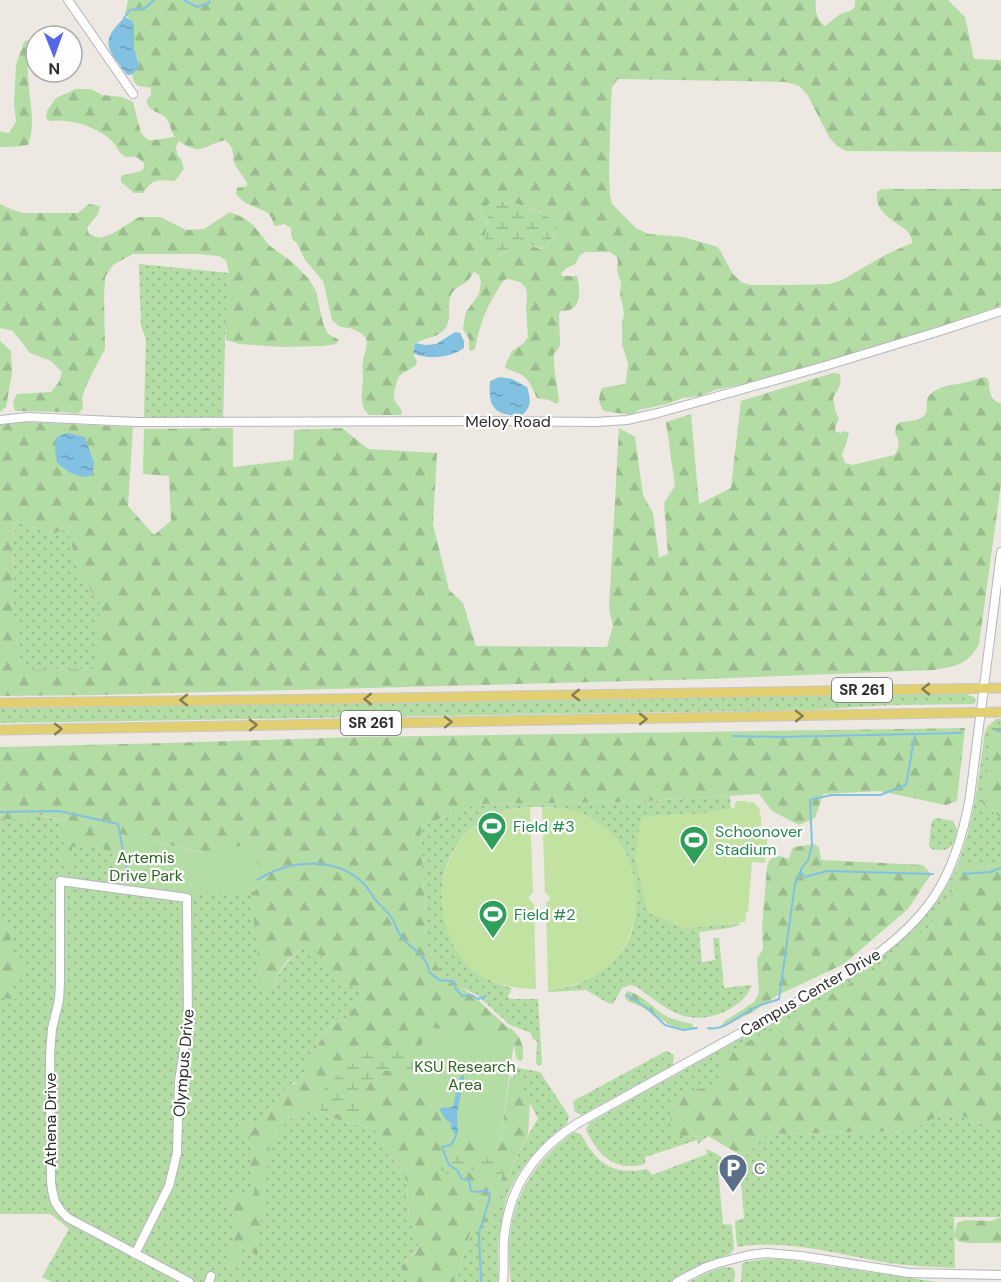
<svg xmlns="http://www.w3.org/2000/svg" width="1001" height="1282" font-family="'DM Sans',sans-serif">
	<defs>
		<pattern id="grass-dots" width="8" height="8" patternUnits="userSpaceOnUse" patternTransform="scale(1.5)"><rect width="8" height="8" fill="#b4dca5"/><path d="M2 2h.1M6 6h.1" fill="none" stroke="#9bbd8e" stroke-width="1.8" stroke-linecap="round"/></pattern>
		<pattern id="forest-firs" width="22" height="20" patternUnits="userSpaceOnUse" patternTransform="scale(1.5)"><rect width="22" height="20" fill="#b4dca5"/><path d="M5 1l3.5 6h-7zM16 11l3.5 6h-7z" fill="#9bbd8e"/></pattern>
		<pattern id="wetland-marsh" width="20" height="14" patternUnits="userSpaceOnUse" patternTransform="scale(1.5)"><rect width="20" height="14" fill="#b4dca5"/><path d="M1 5h8M5 5V1M11 12h8M15 12V8" fill="none" stroke="#9bbd8e"/></pattern>
		<pattern id="water-ripples" width="26" height="14" patternUnits="userSpaceOnUse" patternTransform="scale(1.5)"><rect width="26" height="14" fill="#82c1e1"/><path d="M2 4q2-2 4 0t4 0M15 11q2-2 4 0t4 0" fill="none" stroke="#6b9db7"/></pattern>
	</defs>
	<rect width="100%" height="100%" fill="#ede8e1"/>
	<!-- grass -->
	<g fill="url(#grass-dots)">
		<path d="M139,264L229,273C224,322 225,370 223,419L144,418L146,339L141,326Z"/>
		<path d="M15,520L52,534L67,529L81,577L99,601V669L22,670L12,600Z"/>
		<path d="M954,693H963L974,697L976,702L973,704L891,705L810,710L0,723V708Z"/>
		<path d="M996,719H1001V728L994,729L984,796L982,803L1001,818V866L959,865L952,893L929,927L882,965L719,1085L712,1088L698,1089L684,1137L708,1136L698,1144L697,1140L645,1157V1164C614,1172 599,1156 586,1130L589,1123C639,1095 690,1067 740,1039C815,998 915,955 953,874C974,830 978,779 985,732L988,726Z"/>
		<path d="M730,796L731,809L693,815L692,813L667,816L683,928L739,923L740,925L729,928L699,932L702,962L715,960L713,938H719L724,988L752,985C750,989 748,994 745,997C729,1015 699,1024 676,1013C662,1007 649,995 637,987L630,985L622,988L613,1004L608,1003L586,990L549,992L547,990C558,987 572,988 582,982C588,979 592,974 597,971C604,966 613,960 619,954C641,931 640,882 626,854C613,828 587,811 557,808C532,805 504,807 482,821C432,851 431,924 468,965C479,977 497,984 512,988L508,996L509,999H538L542,1064L539,1066L536,1063L537,1041L533,1039L531,1033L510,1025L477,995L461,987L442,972L433,960L426,939L421,826L477,804L630,802Z"/>
		<path d="M0,806L248,864L274,987C279,969 289,959 303,947L314,950L323,957L326,966L347,985L359,989L362,998L345,1019L330,1026L319,1043L317,1052L306,1066L300,1083H292L289,1120L305,1111L374,1129L381,1139L387,1152L404,1173L407,1185L409,1220L416,1232L418,1243L417,1250L402,1265L410,1282H52L42,1277L69,1229L51,1214H0Z"/>
		<path d="M937,818L953,821L957,829C956,841 952,851 939,850C931,849 934,851 929,846L931,824L933,820Z"/>
		<path d="M666,1051L669,1052L674,1055L673,1065L582,1115L575,1112L573,1103L575,1100Z"/>
		<path d="M514,1067L540,1072L569,1116L567,1124C542,1141 520,1166 508,1194C504,1205 502,1219 500,1231C497,1247 498,1265 499,1282H455L473,1224L490,1222C504,1187 517,1151 538,1119L520,1083L513,1078Z"/>
		<path d="M959,1114L978,1123L1001,1128V1211L1000,1217H954L955,1268C933,1267 911,1266 889,1263C842,1255 784,1238 737,1247L735,1221L744,1218L740,1168L744,1157L768,1134L909,1131L940,1115Z"/>
		<path d="M574,1132L581,1134C596,1163 613,1176 647,1169L652,1175L707,1154L706,1149C716,1153 722,1155 727,1165L718,1169L723,1224L732,1225L734,1249L730,1254L697,1266L672,1282H511C502,1220 522,1169 574,1132Z"/>
		<path d="M766,1259H782L937,1282H741L742,1264L745,1262Z"/>
		<path d="M724,1267C738,1266 735,1271 734,1282H689L709,1272Z"/>
	</g>
	<!-- forest -->
	<g fill="url(#forest-firs)" fill-rule="evenodd">
		<path d="M128,0H816C815,11 816,18 825,26L840,14L850,11L854,8L855,5V0H948L965,17L974,59L1001,60V152L846,151L837,146L829,137L807,94L799,86L785,82L618,79L612,87L611,103L609,168L610,195L612,204L636,228L648,234L683,237L718,247L733,274L741,282L750,285H794L829,284L842,280L887,254L912,243C914,223 873,222 877,192L882,189H1001V305L938,329L866,350L769,379L715,390L700,396L683,398L667,404L639,410L632,415L604,411C598,403 598,397 602,388L625,384L626,382L628,363L622,345V322L624,315L623,307L620,296L621,284L617,269L618,261L617,257L610,252H585L580,255L575,264L567,268L561,273L562,276H577C581,291 582,313 560,311L559,315L560,344L559,348L554,353C553,372 558,384 559,402L556,404L549,400L537,398C528,379 528,376 507,369L505,366L512,351L524,343L528,337L526,308L527,296L526,288L520,282L508,279L504,280C488,303 480,322 475,349L472,351L469,350V339L463,329L464,321L466,312L479,294L481,282L479,275L474,272C471,276 469,280 465,283C459,287 454,288 451,295C446,309 454,318 443,331C435,339 422,337 414,345L413,353L417,362L416,365C406,373 399,371 396,385C395,391 392,395 395,400C397,406 401,406 402,413L401,415H369C359,407 362,392 363,380C363,374 362,367 363,361C364,355 367,348 367,342C365,331 349,327 340,327L332,320L323,281L305,260L297,243L292,239L291,228L282,223V225L274,226C271,210 264,212 253,206C246,204 240,199 236,194L237,188L247,186V183C244,177 239,172 236,166C230,156 238,151 225,140C204,145 201,157 179,141L176,147L177,154L181,159L184,169L175,181C158,180 153,178 143,193H134L121,182V176L141,171L144,168V163C143,162 138,158 136,157C132,156 127,159 123,155C118,152 116,144 111,140C97,127 70,118 50,121L46,118L47,111L56,98L76,89H91L102,95L122,97L133,102L141,133L148,140C158,140 165,138 175,137C171,132 170,123 166,118C158,110 150,113 146,101L151,95V88L138,86L134,82L132,74L139,66L134,47V25L125,14ZM492,201C507,201 536,207 548,217C552,221 554,229 557,234L543,248L540,249L524,243L513,244L500,256L490,251C485,228 484,224 492,201Z"/>
		<path d="M28,40C31,51 27,61 28,73C28,97 37,122 28,145L11,147H0V130L1,132L9,133L16,122L14,103L16,65L24,42Z"/>
		<path d="M0,204L13,210L23,213H78L89,204L100,206L98,214L87,228L89,234L99,238L112,234L139,217H160L186,230L204,229L230,212L244,218L253,225L270,246L292,262L308,278L316,291L323,323L328,334L339,340L336,344L323,346L282,347L240,344L226,340L225,314L229,273L226,260L219,256L198,254H133L113,265L105,277L104,297L105,349L88,381L82,397L83,408L78,414L61,412L15,411L13,402L17,394L51,392L59,382L62,372L51,361L30,353L13,331L1,328L0,329Z"/>
		<path d="M0,341L11,351L12,373L6,407L0,412Z"/>
		<path d="M833,373L840,374C842,384 838,390 833,398L836,413L839,418L836,425L835,431L840,433L845,431L849,433L842,455L845,463L853,465L894,455C900,448 900,441 895,433L896,426L900,422C944,419 916,404 933,392C944,384 958,385 971,381C975,380 979,378 984,377L988,379C990,389 989,402 1001,403V484L979,644C968,665 956,666 934,670L707,679L98,695L0,696V424L26,422L133,427L128,506L154,535L171,521L169,476L143,474L144,429L233,428V467L293,460L294,430L342,428L368,449L437,453L433,524L449,590L463,603L476,646L607,647L613,626L609,609L619,428L635,437L643,495L653,513L659,558L668,554L664,503L675,486L666,422L691,414L699,504L731,488L741,401ZM15,520L52,534L67,529L81,577L99,601L98,669L22,670L12,600Z"/>
		<path d="M965,728L957,801L946,805L879,791L823,794L815,818L799,825L772,811L759,794L630,802L477,804L421,826L426,939L433,960L442,972L478,1000L506,1026L513,1030L519,1037L523,1047V1059L521,1061L518,1060C514,1054 516,1049 513,1043L419,1061L410,1090L438,1110L449,1136L499,1147L510,1076L520,1083L530,1101L528,1134L513,1165L490,1222L473,1224L455,1282H410L409,1279L401,1276L402,1265L417,1251L418,1243L416,1232L409,1220L407,1185L404,1173L387,1152L381,1139L374,1129L305,1111L289,1120L270,1142L257,1256L244,1247L234,1266L229,1268L224,1261C228,1254 233,1246 235,1238C237,1230 230,1206 228,1197L231,1196C239,1197 246,1198 254,1194L255,1187C244,1173 254,1153 253,1137L240,1136L238,1127L239,1120L249,1123L262,1124L264,1113L288,1085L300,1083L306,1066L317,1052L319,1043L330,1026L345,1019L362,998L359,990C350,986 341,983 334,975C319,961 328,954 303,947C295,954 286,960 281,969C276,977 276,986 269,992L262,993L248,863L116,833L115,855L99,845L72,847L71,864L68,867L62,864C60,852 67,842 62,831L59,829V826L66,821L36,814L39,818L31,820L0,819V747L167,743L359,737Z"/>
		<path d="M994,728H1001V818L982,803L984,796Z"/>
		<path d="M815,844L819,848L821,860L923,865L931,874L908,909L844,964L778,995L754,1011L719,1029L725,1021L754,1002L759,993L757,959L763,949L762,927L767,867L769,861L776,855L789,859L792,849L794,847Z"/>
		<path d="M959,865L1001,866V1128L978,1123L959,1114L940,1115L909,1131L768,1134L744,1157L708,1136L684,1137L674,1132L670,1114L672,1101C679,1097 686,1092 694,1090C704,1087 713,1090 721,1082V1057L882,965L929,927L952,893Z"/>
		<path d="M0,923L9,925L11,934L10,944L20,962L23,974C9,979 12,984 18,995L16,999L0,998Z"/>
		<path d="M627,991C643,994 654,1010 668,1017C676,1020 684,1022 692,1024L694,1028L684,1029L672,1026L642,1007L628,1001L625,998V994Z"/>
		<path d="M1001,1217V1243H968L958,1241L954,1236L957,1223L965,1220L991,1221Z"/>
	</g>
	<!-- wetland -->
	<g fill="url(#wetland-marsh)">
		<path d="M492,201C511,201 554,211 559,231L543,248C537,248 534,246 528,244C515,241 508,249 499,256C495,256 489,251 483,250L488,213L486,206Z"/>
		<path d="M394,1046L417,1056L412,1071H383L370,1083L365,1091L357,1117L327,1113L309,1105L339,1074L370,1050Z"/>
		<path d="M452,1153C465,1154 495,1156 502,1168C504,1173 502,1177 501,1182L496,1183L489,1180L486,1173L478,1167C474,1169 472,1171 469,1173C460,1179 449,1176 441,1170L439,1159Z"/>
	</g>
	<!-- park -->
	<g fill="#b4dca5">
		<path d="M115,833L202,853L218,852L229,848L245,845C253,851 262,866 260,876C259,881 257,886 255,891L248,893L201,891L187,898L116,889Z"/>
		<path d="M425,1027L487,1034L514,1043L499,1147L449,1136L438,1110L410,1090L419,1061Z"/>
	</g>
	<!-- pitch -->
	<g fill="#c2e2a2">
		<path d="M736,801H746L750,803L752,801L760,809L759,811L761,816V826H759V831L768,832L765,863L752,862L748,912H746L745,922L683,928L647,912L635,857L641,817L667,814V816L693,813V815L734,808Z"/>
		<path d="M530,807L533,892L528,898L534,905L536,989C512,989 487,983 469,966C429,927 434,850 482,821C497,811 513,809 530,807Z"/>
		<path d="M542,807C559,808 576,809 591,818C642,845 652,923 611,964C593,981 572,987 548,989L546,903L551,898L545,892Z"/>
	</g>
	<!-- water -->
	<g fill="url(#water-ripples)">
		<path d="M124,18H127L132,21L134,25V47L139,66C137,69 133,76 128,75C125,74 121,67 119,64C102,43 107,35 124,18Z"/>
		<path d="M455,332L460,333L464,341V348C451,358 427,360 413,353L415,343L426,345L436,344Z"/>
		<path d="M500,377L512,379L527,387C531,400 532,407 521,416C494,415 488,408 490,381Z"/>
		<path d="M68,433L85,437L94,463L93,473L88,477C72,476 69,472 57,463L55,450L56,438L61,435Z"/>
		<path d="M462,1075H464V1079L457,1113L458,1133L456,1136L450,1126L452,1124L446,1120L439,1108L453,1107L459,1079Z"/>
	</g>
	<g fill="none" stroke-linecap="round" stroke-linejoin="round">
		<!-- stream -->
		<g stroke="#82c1e1" stroke-width="2">
			<path d="M184,0L197,7L209,3L210,0"/>
			<path d="M124,18L130,10L145,8L154,0"/>
			<path d="M997,731H1001"/>
			<path d="M915,734L906,785L880,795H831L810,800L812,846L808,860L801,869V873L805,877L827,871L933,874"/>
			<path d="M733,736L780,737L961,733"/>
			<path d="M0,812L59,811L118,824L127,871L129,877H131"/>
			<path d="M963,874L990,872L1001,868"/>
			<path d="M257,880C288,860 335,855 364,884C368,888 371,894 375,899C380,906 388,911 393,920C396,925 397,932 401,936C410,949 428,955 429,972L439,980L450,981L454,983L456,989L462,996L472,995L478,999L486,996"/>
			<path d="M627,995L647,1008L665,1025L683,1030L697,1028"/>
			<path d="M708,1028C723,1032 742,1013 756,1007C764,1003 772,1002 779,999L795,884L798,877L802,874"/>
			<path d="M456,1136L451,1145L442,1147L449,1165L457,1170L462,1179L469,1180L471,1191L479,1192L487,1190L490,1197L479,1233L481,1282"/>
		</g>
		<!-- minor casing -->
		<g stroke="#b5b6bf" stroke-width="10">
			<g id="minor">
				<path d="M68,0L133,94"/>
				<path d="M0,420L28,417L136,422L486,421L596,422L627,420L658,413L825,366L940,331L1001,311"/>
				<path d="M135,1254L169,1186L177,1153L179,1081L188,1025L187,898L60,881V983L59,1000L52,1029L50,1055L51,1181L52,1190L55,1202L61,1211L68,1218L189,1282"/>
				<path d="M209,1282L211,1276"/>
				<path d="M503,1282C505,1265 502,1248 505,1231C511,1183 538,1148 578,1123L856,969C927,922 955,881 970,797L1001,552"/>
				<path d="M677,1282L704,1268L718,1263L749,1255L766,1253L801,1256L909,1273L1001,1275"/>
			</g>
		</g>
		<!-- major casing -->
		<g stroke="#c8c8c8" stroke-width="11">
			<g id="major">
				<path d="M0,703L333,699L1001,688"/>
				<path d="M0,730L1001,712"/>
			</g>
		</g>
		<!-- minor -->
		<use href="#minor" stroke="#fff" stroke-width="8"/>
		<!-- major -->
		<use href="#major" stroke="#e1cf72" stroke-width="9"/>
	</g>
	<!-- one-way arrows -->
	<defs><path id="oneway-chevron" d="M-2-3.5L2.5 0L-2 3.5" fill="none" stroke-width="1.6" stroke-linecap="round" stroke-linejoin="round" transform="scale(1.5)"/></defs>
	<g stroke="#877e50">
		<use href="#oneway-chevron" transform="translate(926 689) rotate(179)"/>
		<use href="#oneway-chevron" transform="translate(576 695) rotate(179)"/>
		<use href="#oneway-chevron" transform="translate(368 699) rotate(179)"/>
		<use href="#oneway-chevron" transform="translate(184 700) rotate(180)"/>
		<use href="#oneway-chevron" transform="translate(799 716) rotate(-1)"/>
		<use href="#oneway-chevron" transform="translate(643 719) rotate(-1)"/>
		<use href="#oneway-chevron" transform="translate(448 722) rotate(-1)"/>
		<use href="#oneway-chevron" transform="translate(253 725) rotate(-1)"/>
		<use href="#oneway-chevron" transform="translate(58 729) rotate(-1)"/>
	</g>
	<!-- icons -->
	<defs>
		<g id="stadium-pin" transform="scale(1.5)"><path d="M0 17L-7.5 6A9.5 9.5 0 1 1 7.5 6Z" fill="#2e9e5b" stroke="#fff"/><path d="M0-5a6.5 5 0 1 0 0 10a6.5 5 0 1 0 0-10ZM-3.5-1.8h7v3.6h-7Z" fill="#fff"/></g>
		<g id="parking-pin" transform="scale(1.5)"><path d="M0 17L-7.5 6A9.5 9.5 0 1 1 7.5 6Z" fill="#5c6f8a" stroke="#fff"/><path d="M-3.5-5.5H1a3.5 3.5 0 0 1 0 7H-1V5.5H-3.5ZM-1-3.4V-.6H.8a1.4 1.4 0 0 0 0-2.8Z" fill="#fff"/></g>
	</defs>
	<g fill-rule="evenodd">
		<use href="#stadium-pin" x="492" y="826"/>
		<use href="#stadium-pin" x="694" y="840"/>
		<use href="#stadium-pin" x="493" y="914"/>
		<use href="#parking-pin" x="733" y="1168"/>
	</g>
	<g text-anchor="middle" stroke-width="4.5" stroke-linejoin="round" paint-order="stroke">
		<!-- shield labels -->
		<g fill="#fff" stroke="#6c6c6c" stroke-width="1.5">
			<rect x="832" y="678" width="60" height="24" rx="4.5"/>
			<rect x="341" y="711" width="60" height="24" rx="4.5"/>
		</g>
		<g font-size="15" font-weight="bold" fill="#2d2d2d">
			<text x="862" y="695">SR 261</text>
			<text x="371" y="728">SR 261</text>
		</g>
		<!-- street labels -->
		<g font-size="16" fill="#2d2d2d" stroke="#fff">
			<text x="508" y="427">Meloy Road</text>
			<text transform="translate(810 992) rotate(-30)" y="6">Campus Center Drive</text>
			<text transform="translate(183 1063) rotate(-85)" y="6">Olympus Drive</text>
			<text transform="translate(50 1120) rotate(-90)" y="6">Athena Drive</text>
		</g>
		<!-- leisure labels -->
		<g font-size="16" fill="#27864d" stroke="#fff" text-anchor="start">
			<text x="513" y="832">Field #3</text>
			<text x="715" y="837">Schoonover<tspan x="715" dy="18">Stadium</tspan></text>
			<text x="514" y="920">Field #2</text>
		</g>
		<!-- park labels -->
		<g font-size="16" fill="#2d6324" stroke="#fff">
			<text x="146" y="863">Artemis<tspan x="146" dy="18">Drive Park</tspan></text>
			<text x="465" y="1072">KSU Research<tspan x="465" dy="18">Area</tspan></text>
		</g>
		<!-- service labels -->
		<g font-size="16" fill="#4e5e75" stroke="#fff" text-anchor="start">
			<text x="754" y="1174">C</text>
		</g>
	</g>
	<!-- north arrow -->
	<g transform="translate(54 54) rotate(179)"><circle r="28" fill="#ffffff" stroke="#ababab" stroke-width="1.5"/>
	<path d="M0-4.5L10 22L0 15L-10 22Z" fill="#5667e5"/>
	<text y="-9" font-size="16" font-weight="bold" text-anchor="middle" fill="#2d2d2d">N</text>
	</g>
</svg>
